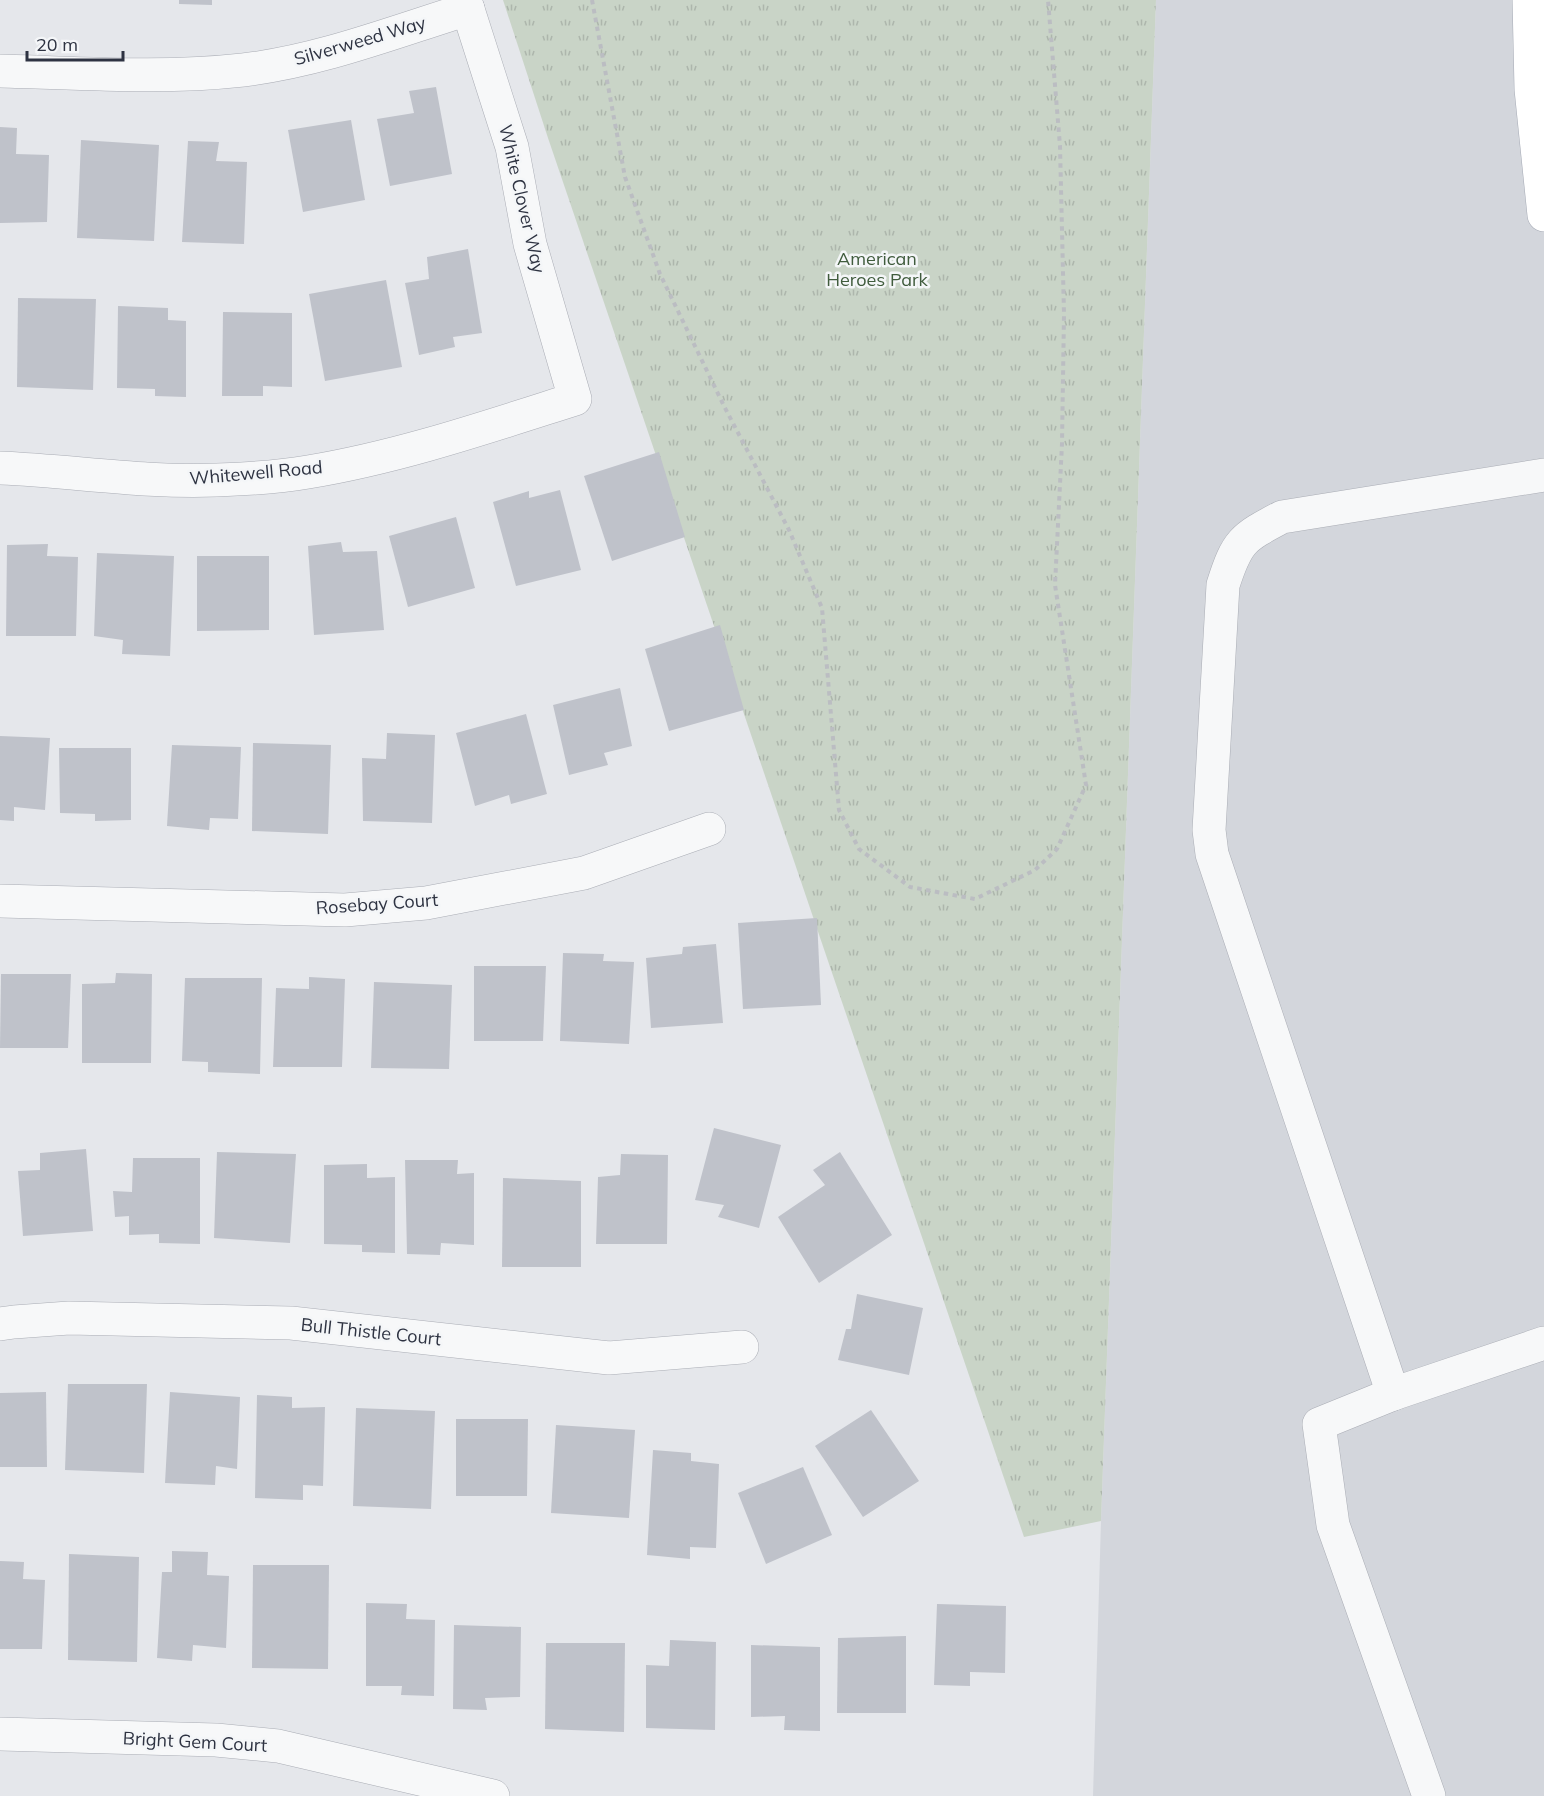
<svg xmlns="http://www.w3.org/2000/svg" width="1544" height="1796" font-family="Mulish,sans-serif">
	<defs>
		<pattern id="grass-tufts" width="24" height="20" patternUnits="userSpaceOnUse" patternTransform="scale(1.5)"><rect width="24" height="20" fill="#c9d4c7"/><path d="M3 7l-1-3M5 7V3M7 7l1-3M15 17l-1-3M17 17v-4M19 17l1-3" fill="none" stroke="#adb6ac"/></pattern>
	</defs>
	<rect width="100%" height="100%" fill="#e5e7eb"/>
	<!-- built -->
	<path fill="#d3d6dc" d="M1156,0H1544V1796H1093L1101,1521Z"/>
	<!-- grass -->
	<path fill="url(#grass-tufts)" d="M503,0H1156L1101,1521L1024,1537L548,138Z"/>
	<!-- building -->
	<g fill="#bfc2ca">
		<path d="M179,0H212V5L179,4Z"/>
		<path d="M436,87L452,174L390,186L377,119L414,113L409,91Z"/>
		<path d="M351,120L365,200L303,212L288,130Z"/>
		<path d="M0,127L17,128L16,154L49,155L47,222L0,223Z"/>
		<path d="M81,140L159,145L154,241L77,238Z"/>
		<path d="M188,141L219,142L216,161L247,162L244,244L182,242Z"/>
		<path d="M468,249L482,333L453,337L455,347L419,355L405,283L429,279L427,257Z"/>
		<path d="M386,280L402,367L325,381L309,294Z"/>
		<path d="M18,298L96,299L93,390L17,387Z"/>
		<path d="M118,306L168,308V320L186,321V397L155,396V389L117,388Z"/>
		<path d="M223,312L292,313V387L263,386V396H222Z"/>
		<path d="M659,452L685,537L612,561L584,476Z"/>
		<path d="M560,490L581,570L516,586L493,502L529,491V498Z"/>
		<path d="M456,517L475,588L408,607L389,536Z"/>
		<path d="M341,542L343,552L377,551L384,630L314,635L308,546Z"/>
		<path d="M48,544L47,556L78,557L76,636H6L7,545Z"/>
		<path d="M97,553L174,556L170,656L122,654L123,640L94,636Z"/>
		<path d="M197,556H269V630L197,631Z"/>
		<path d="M720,625L744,710L669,731L645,649Z"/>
		<path d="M620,688L632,746L604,753L608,765L569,775L553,705Z"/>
		<path d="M526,714L547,794L511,804L509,795L475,806L456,733Z"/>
		<path d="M387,733L435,735L432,823L363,821L362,758L386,759Z"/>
		<path d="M0,736L50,738L45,810L14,807V821L0,820Z"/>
		<path d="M253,743L331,745L328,834L252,831Z"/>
		<path d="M172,745L241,747L238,819L210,818L209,830L167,826Z"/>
		<path d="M59,748H131V820L95,821V814L60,813Z"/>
		<path d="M817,918L821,1005L743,1009L738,923Z"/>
		<path d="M716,944L723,1023L651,1028L646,958L682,954L683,947Z"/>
		<path d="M563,953L604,954L603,961L634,962L629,1044L560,1041Z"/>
		<path d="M474,966H546L543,1041H474Z"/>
		<path d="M116,973L152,974L151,1063H82V984L115,983Z"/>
		<path d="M1,974H71L68,1048H0Z"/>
		<path d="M309,977L345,979L342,1067H273L276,988L309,989Z"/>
		<path d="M185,978H262L260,1074L208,1072V1062L182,1061Z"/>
		<path d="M374,982L452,985L449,1069L371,1068Z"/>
		<path d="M714,1128L781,1145L759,1228L718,1217L724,1205L695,1200Z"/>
		<path d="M86,1149L93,1231L23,1236L18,1171L40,1170V1153Z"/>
		<path d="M217,1152L296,1154L290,1243L214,1238Z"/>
		<path d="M840,1152L892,1235L819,1283L778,1217L825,1185L813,1170Z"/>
		<path d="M621,1154L668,1155L667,1244H596L598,1177L620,1175Z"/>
		<path d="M133,1158H200V1244L159,1243V1234L129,1235V1216L115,1217L113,1191L132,1192Z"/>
		<path d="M405,1160H458L457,1174L474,1173V1245L441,1243L440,1255L407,1254Z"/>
		<path d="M367,1164V1178L395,1177V1253L362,1252V1245L324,1244V1165Z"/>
		<path d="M503,1178L581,1181V1267H502Z"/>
		<path d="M857,1294L923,1308L909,1375L838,1360L846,1329H851Z"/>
		<path d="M68,1384H147L144,1473L65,1470Z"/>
		<path d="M46,1392L47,1467H0V1393Z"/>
		<path d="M170,1392L240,1397L237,1469L216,1466L215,1485L165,1483Z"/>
		<path d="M257,1395L292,1397V1408L325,1407L323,1486L303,1485V1500L255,1498Z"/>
		<path d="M356,1408L435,1411L431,1509L353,1506Z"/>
		<path d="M871,1410L919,1481L863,1517L815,1446Z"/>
		<path d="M456,1419H528L527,1496H456Z"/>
		<path d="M556,1425L635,1430L629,1518L551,1513Z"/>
		<path d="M653,1450L691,1453V1461L719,1464L716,1548L690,1547V1559L647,1555Z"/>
		<path d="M803,1467L832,1535L766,1564L738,1493Z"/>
		<path d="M172,1551L208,1552L207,1575L229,1576L226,1648L193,1645L192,1661L157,1658L162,1572H172Z"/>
		<path d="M69,1554L139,1557L137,1662L68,1660Z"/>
		<path d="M0,1561L24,1562L23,1579L45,1580L42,1649H0Z"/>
		<path d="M253,1565H329L328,1669L252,1668Z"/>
		<path d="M366,1603L407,1604L406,1619L435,1620L434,1696L401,1695L402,1686H366Z"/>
		<path d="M937,1604L1006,1606L1005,1673L970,1672V1686L934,1685Z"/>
		<path d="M454,1625L521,1627L520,1697L485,1698L487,1710L453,1709Z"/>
		<path d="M906,1636V1713H837L838,1638Z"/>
		<path d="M670,1640L716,1642L715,1730L646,1728V1665L669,1666Z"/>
		<path d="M546,1643H625L624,1732L545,1729Z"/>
		<path d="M751,1645L820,1647V1731L784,1730L785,1716L751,1717Z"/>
	</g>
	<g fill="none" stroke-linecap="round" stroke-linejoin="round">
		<!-- minor casing -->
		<g stroke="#aaadb5" stroke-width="34">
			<g id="minor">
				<path d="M0,71C81,73 162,79 243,70C320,61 394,32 468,9"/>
				<path d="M0,468C73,471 145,483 217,480C247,479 279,477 308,472C399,457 487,427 575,399L530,244L512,147L465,0"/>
				<path d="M0,901L345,910L426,903L584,873L709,829"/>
				<path d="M0,1324L14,1322L69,1318L291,1323L609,1358L742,1347"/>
				<path d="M1393,1394L1212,854L1209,830L1223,585C1237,541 1242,538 1282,517L1544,475"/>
				<path d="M0,1734L216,1740L278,1746L493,1796"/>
				<path d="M1429,1796L1333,1525L1319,1424L1393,1394L1544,1343"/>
			</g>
		</g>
		<!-- major casing -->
		<g stroke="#a5aab5" stroke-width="34">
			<path id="major" d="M1529,0L1531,89L1544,215"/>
		</g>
		<!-- path -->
		<path stroke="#bbbdc2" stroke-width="4" stroke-dasharray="4.5 4.5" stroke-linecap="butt" d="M592,0L625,177L660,274L724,406L789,530L822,608L839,810L859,849L910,887L975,899L1035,870L1057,849L1086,785L1055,585L1062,444L1064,314L1060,146L1048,0"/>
		<!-- minor -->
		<use href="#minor" stroke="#f7f8f9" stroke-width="33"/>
		<!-- major -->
		<use href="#major" stroke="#fff" stroke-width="33"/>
	</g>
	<g text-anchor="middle" stroke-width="5" stroke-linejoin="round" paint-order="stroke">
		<!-- street labels -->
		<g font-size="18" fill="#2e3342" stroke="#f4f6f8">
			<text transform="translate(360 41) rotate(-16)" y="6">Silverweed Way</text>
			<text transform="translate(522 199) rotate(77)" y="6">White Clover Way</text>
			<text transform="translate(256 473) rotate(-5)" y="6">Whitewell Road</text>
			<text transform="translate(377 904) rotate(-4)" y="6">Rosebay Court</text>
			<text transform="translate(371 1332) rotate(6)" y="6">Bull Thistle Court</text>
			<text transform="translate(195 1742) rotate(3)" y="6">Bright Gem Court</text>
		</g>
		<!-- park labels -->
		<g font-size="18" fill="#405c3d" stroke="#f4f6f8">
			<text x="877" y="265">American<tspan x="877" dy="21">Heroes Park</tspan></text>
		</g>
	</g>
	<!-- scale -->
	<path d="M27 51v9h96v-9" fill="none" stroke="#2e3342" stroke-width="3"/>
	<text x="36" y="51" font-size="18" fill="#2e3342" stroke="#f4f6f8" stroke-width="4.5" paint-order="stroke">20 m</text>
</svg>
